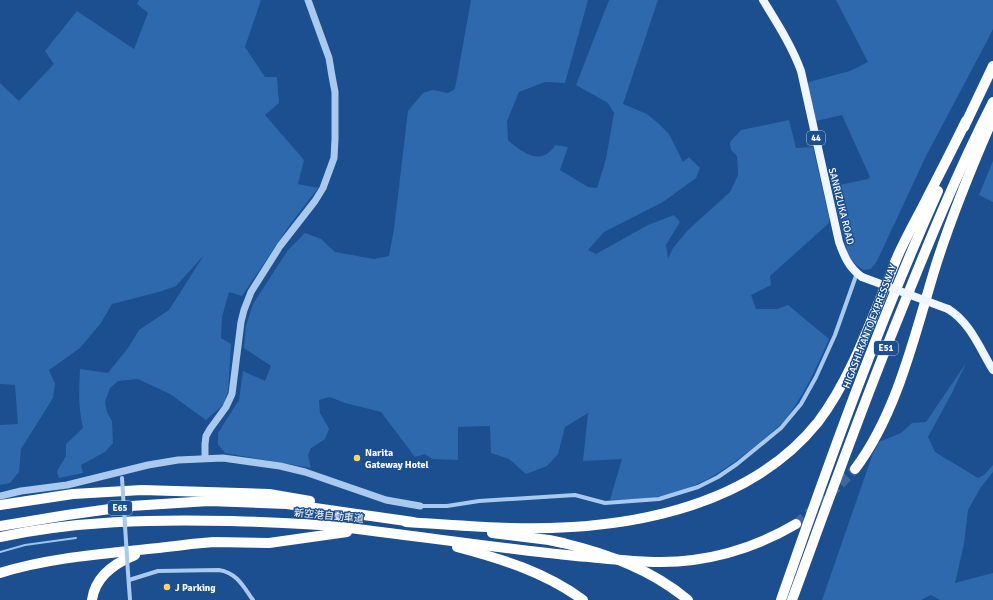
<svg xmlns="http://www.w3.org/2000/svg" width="993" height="600" font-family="Signika,'Noto Sans JP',sans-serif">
	<rect width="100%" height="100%" fill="#1b4f8f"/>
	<!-- green -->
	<g fill="#2e69ad">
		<path d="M139,0H261L245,47L265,77H277L279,103L265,115L304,160L298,184L318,188L289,226L242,296L229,292L222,317L221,338L231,344L228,391L224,404L206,420L170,394L138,379L118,381L110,388L105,402L107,412L112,421L113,443L105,452L81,465L83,473L59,478L57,471L66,456V444L83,428C78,408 79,390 80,369L108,373L128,348L139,330L169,310L204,255L176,286L159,292L112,304L101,323L80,348L49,370L55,384L53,398L21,449L19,472L10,483L0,485V425L18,424L15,385L0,384V83L19,101L54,64L45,51L77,11L134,49L148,13L137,4Z"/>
		<path d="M471,0H588L565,83L545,82L519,92L507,121L508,140C522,153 542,167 555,145L568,147L560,170L588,187L597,188L606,159L614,113L608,103L576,85L609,0H658L623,104L647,114L659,124L669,134L683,162L689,157L700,168L696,178L663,202L604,232L588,250L596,254L648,225L674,215L680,222L666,245L668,259L673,248L688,230L730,192L738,175L737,156L731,150L730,142L741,130L789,120L796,148L813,147L829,217V223L770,276L771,285L751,295L756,309H777L788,305L829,339C818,364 807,389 791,412C782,425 767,437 754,447C728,468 700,487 667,495C649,499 629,499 610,500L622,459L583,461L588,413L565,427L558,454L547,466L526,474L509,459L491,453L490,426L458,427V460L432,459L425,454L415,457L381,412L345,403L330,397L319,400L320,413L329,429L325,439L311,448L308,455L311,468L225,453L218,444V433L239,400L243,371L265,381L271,366L244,348L246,326L253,304L288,250L305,233L321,239L335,252L374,259L389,256L394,229L408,111L423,93L433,90L448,93L455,89Z"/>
		<path d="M836,0H993V29L987,41L926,156L877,261L871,269L863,270L854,263L848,255L832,189L835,186L868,179L870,177L842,115L816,121L807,87L809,82L850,71L868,62Z"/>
		<path d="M993,161V202L979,195Z"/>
		<path d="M966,363L952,393L928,437L935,452L978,478L984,475L993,465V472L981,487L968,510L964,544L955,583L993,573V600H940L931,595L921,600H822L872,456L879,442L901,433L912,423L926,422Z"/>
	</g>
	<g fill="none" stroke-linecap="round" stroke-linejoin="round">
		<!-- stream -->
		<path stroke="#9cc4f0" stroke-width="2" d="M0,552L25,545L76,538"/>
		<!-- motorway-tunnel -->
		<path stroke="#3d69a0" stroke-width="10" stroke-dasharray="10 5" stroke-linecap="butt" d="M796,524L820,504L855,469"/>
		<!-- minor -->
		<g stroke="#a9c9ee" stroke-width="4">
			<path d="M420,506H447L479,501L575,495L605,503L659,499L698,487L718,477L737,464L781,428L801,404L816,377L835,335L857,273"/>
			<path d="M128,573L130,600"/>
			<path d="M129,580L158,571L219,570C237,573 243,586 253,600"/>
		</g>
		<!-- tertiary -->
		<g stroke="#a9c9ee" stroke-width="7">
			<path d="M205,458V444L206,436L210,429L226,407L232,394L241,322L244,310L251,292L280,246L315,201L323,188L334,158L335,139V92L332,76L329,58L308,0"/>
			<path d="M0,496L21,491L67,485L148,465L178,460L223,458L280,466L305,472L386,500L420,506"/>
		</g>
		<!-- primary -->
		<g stroke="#f0f6ff" stroke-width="8">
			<path d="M763,0C777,23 792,46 801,71L839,242C844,256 849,268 862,277"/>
			<path d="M948,309C970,322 980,349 993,370"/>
		</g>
		<!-- motorway -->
		<g stroke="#fff" stroke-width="10">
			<path d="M964,127L993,66"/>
			<path d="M855,469C898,412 915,333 936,265C952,215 972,166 993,118"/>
			<path d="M0,505L73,494L142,490L269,494L310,501"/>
			<path d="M406,522C441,524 476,527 511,528C618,531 747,511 818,422C854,375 875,308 899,253C906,238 914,223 922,208C937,179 952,150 966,121"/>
			<path d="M0,526L67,515L131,506L209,501L287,504L413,522"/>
			<path d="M492,533L549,540L563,543"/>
			<path d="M0,537C76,521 152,519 230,521C263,522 297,523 331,526C413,535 494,548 576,556C615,559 655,565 693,560C730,555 764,543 796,524"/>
			<path d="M457,547C502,559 545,572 583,600"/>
			<path d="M0,573C61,554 127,553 191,544L214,542L269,543L347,532"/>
			<path d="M92,600C95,577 115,563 135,555"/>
			<path d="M781,600C829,462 878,325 938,191"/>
			<path d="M792,600C825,510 857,420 893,331C924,254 955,176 993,102"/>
		</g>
		<!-- minor-bridge -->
		<path stroke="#a9c9ee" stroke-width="4" d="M122,478L128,573"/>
		<!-- primary-bridge -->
		<path stroke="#f0f6ff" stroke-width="8" d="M862,277L948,309"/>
		<!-- motorway-bridge -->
		<path stroke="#fff" stroke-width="10" d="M563,543C609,554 652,570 688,600"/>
	</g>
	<!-- markers -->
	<g fill="#ffd166" stroke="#1b4f8f" stroke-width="1.5">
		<circle cx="357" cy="458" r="4"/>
		<circle cx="167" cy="587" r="4"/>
	</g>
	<g text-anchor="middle" stroke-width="3" stroke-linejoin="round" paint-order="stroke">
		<!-- shield labels -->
		<g fill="#1b4f8f" stroke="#bbcadd" stroke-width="1">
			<rect x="807" y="131" width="18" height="14" rx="3"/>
			<rect x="874" y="341" width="24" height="14" rx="3"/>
			<rect x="108" y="501" width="24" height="14" rx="3"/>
		</g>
		<g font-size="9" font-weight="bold" fill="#fff">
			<text x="816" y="141">44</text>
			<text x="886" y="351">E51</text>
			<text x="120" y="511">E65</text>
		</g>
		<!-- street labels -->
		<g font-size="10" fill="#fff" stroke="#1b4f8f">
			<text transform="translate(842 206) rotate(76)" y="4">SANRIZUKA ROAD</text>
			<text transform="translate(869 326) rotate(-69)" y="4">HIGASHI-KANTO EXPRESSWAY</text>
			<text transform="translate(329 515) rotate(5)" y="4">新空港自動車道</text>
		</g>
		<!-- poi labels -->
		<g font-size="10" font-weight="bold" fill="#fff" stroke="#1b4f8f" text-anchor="start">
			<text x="365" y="456">Narita<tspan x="365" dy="12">Gateway Hotel</tspan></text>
			<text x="175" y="591">J Parking</text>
		</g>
	</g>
</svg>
